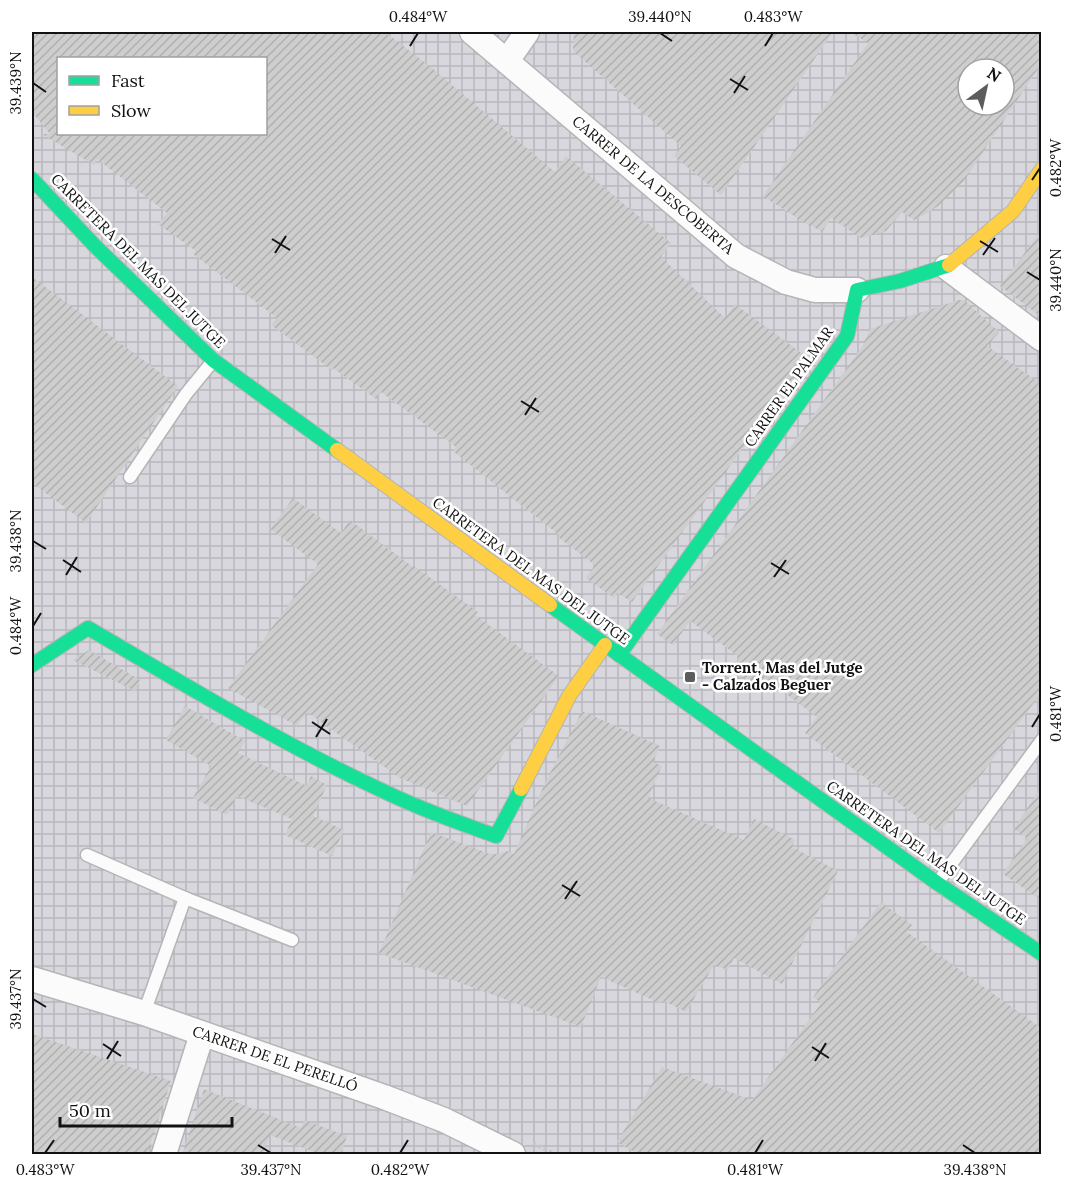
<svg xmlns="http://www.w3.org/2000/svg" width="1073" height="1186" font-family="Lora,serif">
	<defs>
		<pattern id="industrial-grid" width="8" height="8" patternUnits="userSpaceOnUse" patternTransform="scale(1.5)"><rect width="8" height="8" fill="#d7d7dd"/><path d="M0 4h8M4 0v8" fill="none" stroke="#b8b8bd"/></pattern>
		<pattern id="building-hatch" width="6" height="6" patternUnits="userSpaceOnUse" patternTransform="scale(1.5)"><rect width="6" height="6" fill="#cececf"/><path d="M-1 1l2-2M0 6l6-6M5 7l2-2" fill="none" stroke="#b0b0b1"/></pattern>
	</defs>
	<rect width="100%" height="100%" fill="#e6e6e7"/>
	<!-- industrial -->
	<path fill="url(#industrial-grid)" fill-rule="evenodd" d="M32,32H1041V1154H32ZM58,58H266V134H58ZM968,69H1004V105H968Z"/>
	<!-- building -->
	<g fill="url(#building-hatch)" fill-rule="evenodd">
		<path d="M32,32H385L432,68L555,172L566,156L671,243L661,257L725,318L735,304L808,358L632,602L617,593L614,598L586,578L595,565L558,537L559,535L453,451L456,447L381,392L376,399L333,368L332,370L271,325L277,318L193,254L196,251L158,224L167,213L97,159L94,165L42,134H50L32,112ZM58,58H266V134H58Z"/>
		<path d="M574,32H833L721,195L674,156L681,146L573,51Z"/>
		<path d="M850,32H1041V64L964,181L938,206L924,215L914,220L902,212L886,231L861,238L831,218L822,232L812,226L811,227L763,196L868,43ZM968,69H1004V105H968Z"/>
		<path d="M1041,231V317L1000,286Z"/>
		<path d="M32,277L178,386L86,523L32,483Z"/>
		<path d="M959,300H964L999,332L987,346L1041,384V693L939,833L805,733L817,717L777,687L762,691L738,674V656L690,621L673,645L657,634L862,347L870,329Z"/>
		<path d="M293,498L341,533L350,520L413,567L414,566L478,612L475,615L559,676L467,806L400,778L307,712L297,726L228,688L318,564L270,529Z"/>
		<path d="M89,650L140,680L135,691L73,660Z"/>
		<path d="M185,706L245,741L238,753L307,786L311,776L327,785L313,816L344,830L332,856L285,835L292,819L237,796L227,815L193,798L211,766L166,740Z"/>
		<path d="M582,711L660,746L653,762L662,766L648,798L744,840L754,819L795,840L792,847L838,871L782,984L734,958L728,970L714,965L686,1012L662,1000L660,1003L601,977L581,1027L379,953L431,832L490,854H499L507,851L514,854L545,783Z"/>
		<path d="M1041,787V900L1003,874L1027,838L1014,829Z"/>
		<path d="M881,902L912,925L907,932L1041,1028V1155L638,1154L617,1142L662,1067L752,1100L821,1003L813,997Z"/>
		<path d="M32,1034L171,1081L147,1155H32Z"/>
		<path d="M204,1089L301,1128L304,1120L347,1136L341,1155H322L270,1135L262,1155H182Z"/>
	</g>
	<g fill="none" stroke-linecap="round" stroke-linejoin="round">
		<!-- lane casing -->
		<g stroke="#b5b5b6" stroke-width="15">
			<g id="lane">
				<path d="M130,477L186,394L213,361"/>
				<path d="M87,855L185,898L292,940"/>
				<path d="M938,882L1042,740"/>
				<path d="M144,1013L185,898"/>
			</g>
		</g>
		<!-- street casing -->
		<g stroke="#b5b5b6" stroke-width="27">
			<g id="street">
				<path d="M472,32L736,256L786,282L815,290H857"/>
				<path d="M507,61L527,32"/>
				<path d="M946,267L1042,339"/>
				<path d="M32,979L144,1013L384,1097L444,1120L513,1154"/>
				<path d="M164,1154L202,1034"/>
			</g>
		</g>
		<!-- fast casing -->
		<g stroke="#b5b5b6" stroke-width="16">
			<g id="fast">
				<path d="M32,179L95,246L213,360L337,450"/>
				<path d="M550,605L937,883L1042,954"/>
				<path d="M619,655L847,336L857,290L900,281L949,265"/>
				<path d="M32,665L88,628C184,684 280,743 381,790C418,808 457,822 496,836L521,789"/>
			</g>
		</g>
		<!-- slow casing -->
		<g stroke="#b5b5b6" stroke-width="16">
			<g id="slow">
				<path d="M949,265L1013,211L1042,169"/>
				<path d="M337,450L550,605"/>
				<path d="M521,789L569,696L605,645"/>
			</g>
		</g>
		<!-- path -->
		<path stroke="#c7c7c7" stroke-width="4" stroke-dasharray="3 3" stroke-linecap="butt" d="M533,1143L554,1154"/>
		<!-- lane -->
		<use href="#lane" stroke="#fbfbfb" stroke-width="12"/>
		<!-- street -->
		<use href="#street" stroke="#fbfbfb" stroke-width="24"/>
		<!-- fast -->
		<use href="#fast" stroke="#16e098" stroke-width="14"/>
		<!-- slow -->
		<use href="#slow" stroke="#ffcf43" stroke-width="14"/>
	</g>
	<!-- ticks -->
	<path fill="none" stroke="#121213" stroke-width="2" d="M660,33L672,41M410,46L418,33M765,46L773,33M730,79L748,90M33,83L46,92M734,93L745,76M1032,180L1040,168M272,239L290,250M980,241L998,252M275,253L286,236M983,255L995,238M1027,272L1040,280M521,401L539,412M525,415L536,398M33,541L46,549M63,560L81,572M771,563L789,574M66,575L77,557M774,577L786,560M33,626L41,613M312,722L330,734M1032,727L1040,714M316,737L327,719M562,885L580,896M565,899L577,881M33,999L46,1007M103,1044L121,1056M812,1047L829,1058M107,1059L118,1041M815,1061L826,1043M258,1145L271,1153M963,1145L975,1153M45,1153L54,1140M400,1153L408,1140M755,1153L763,1140"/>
	<!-- markers -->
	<rect fill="#5c5c5d" stroke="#fff" stroke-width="2" x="684" y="671" width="12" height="12" rx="3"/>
	<g text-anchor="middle" stroke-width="5" stroke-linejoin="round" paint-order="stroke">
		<!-- street labels -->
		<g font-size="15" fill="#121213" stroke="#fff">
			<text transform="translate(653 185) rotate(40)" y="5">CARRER DE LA DESCOBERTA</text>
			<text transform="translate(138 261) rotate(45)" y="5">CARRETERA DEL MAS DEL JUTGE</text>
			<text transform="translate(789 387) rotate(-55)" y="5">CARRER EL PALMAR</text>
			<text transform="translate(531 571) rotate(36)" y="5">CARRETERA DEL MAS DEL JUTGE</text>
			<text transform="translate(926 853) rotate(35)" y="5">CARRETERA DEL MAS DEL JUTGE</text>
			<text transform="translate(275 1059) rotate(19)" y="5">CARRER DE EL PERELLÓ</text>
		</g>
		<!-- poi labels -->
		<g font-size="15" font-weight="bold" fill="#121213" stroke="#fff" text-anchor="start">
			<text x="702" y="673">Torrent, Mas del Jutge<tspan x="702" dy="17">- Calzados Beguer</tspan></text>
		</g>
	</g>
	<!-- border -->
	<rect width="1073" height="1186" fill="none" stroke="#ffffff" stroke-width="66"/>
	<!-- legend -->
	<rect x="57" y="57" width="210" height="78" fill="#ffffff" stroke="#a0a0a1" stroke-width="1.5"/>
	<rect x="69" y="76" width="30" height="9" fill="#16e098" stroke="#a0a0a1" stroke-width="1.5"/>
	<text x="111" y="87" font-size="18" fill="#121213">Fast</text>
	<rect x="69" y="106" width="30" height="9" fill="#ffcf43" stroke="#a0a0a1" stroke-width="1.5"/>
	<text x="111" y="117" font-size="18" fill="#121213">Slow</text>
	<!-- north arrow -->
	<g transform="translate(986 87) rotate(33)"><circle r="28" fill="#ffffff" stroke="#a0a0a1" stroke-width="1.5"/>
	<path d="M0-4.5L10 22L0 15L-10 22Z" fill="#5c5c5d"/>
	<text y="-9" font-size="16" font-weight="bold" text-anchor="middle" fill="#121213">N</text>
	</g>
	<!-- scale -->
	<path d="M60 1117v9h172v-9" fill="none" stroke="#121213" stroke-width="3"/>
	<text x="69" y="1117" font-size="18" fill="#121213" stroke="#ffffff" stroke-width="4.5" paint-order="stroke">50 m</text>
	<rect x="33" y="33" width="1007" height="1120" fill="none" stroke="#121213" stroke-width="2"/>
	<g font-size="15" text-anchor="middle" fill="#121213">
		<text x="418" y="22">0.484°W</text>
		<text x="660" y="22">39.440°N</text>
		<text x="773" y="22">0.483°W</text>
		<text transform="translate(16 83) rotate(-90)" y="5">39.439°N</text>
		<text transform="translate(1056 168) rotate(-90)" y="5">0.482°W</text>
		<text transform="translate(1056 280) rotate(-90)" y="5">39.440°N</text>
		<text transform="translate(16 541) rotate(-90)" y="5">39.438°N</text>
		<text transform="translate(16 626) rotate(-90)" y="5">0.484°W</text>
		<text transform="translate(1056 714) rotate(-90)" y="5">0.481°W</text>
		<text transform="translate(16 999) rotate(-90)" y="5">39.437°N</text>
		<text x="45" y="1175">0.483°W</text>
		<text x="271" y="1175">39.437°N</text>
		<text x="400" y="1175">0.482°W</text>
		<text x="755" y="1175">0.481°W</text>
		<text x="975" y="1175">39.438°N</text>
	</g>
</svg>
